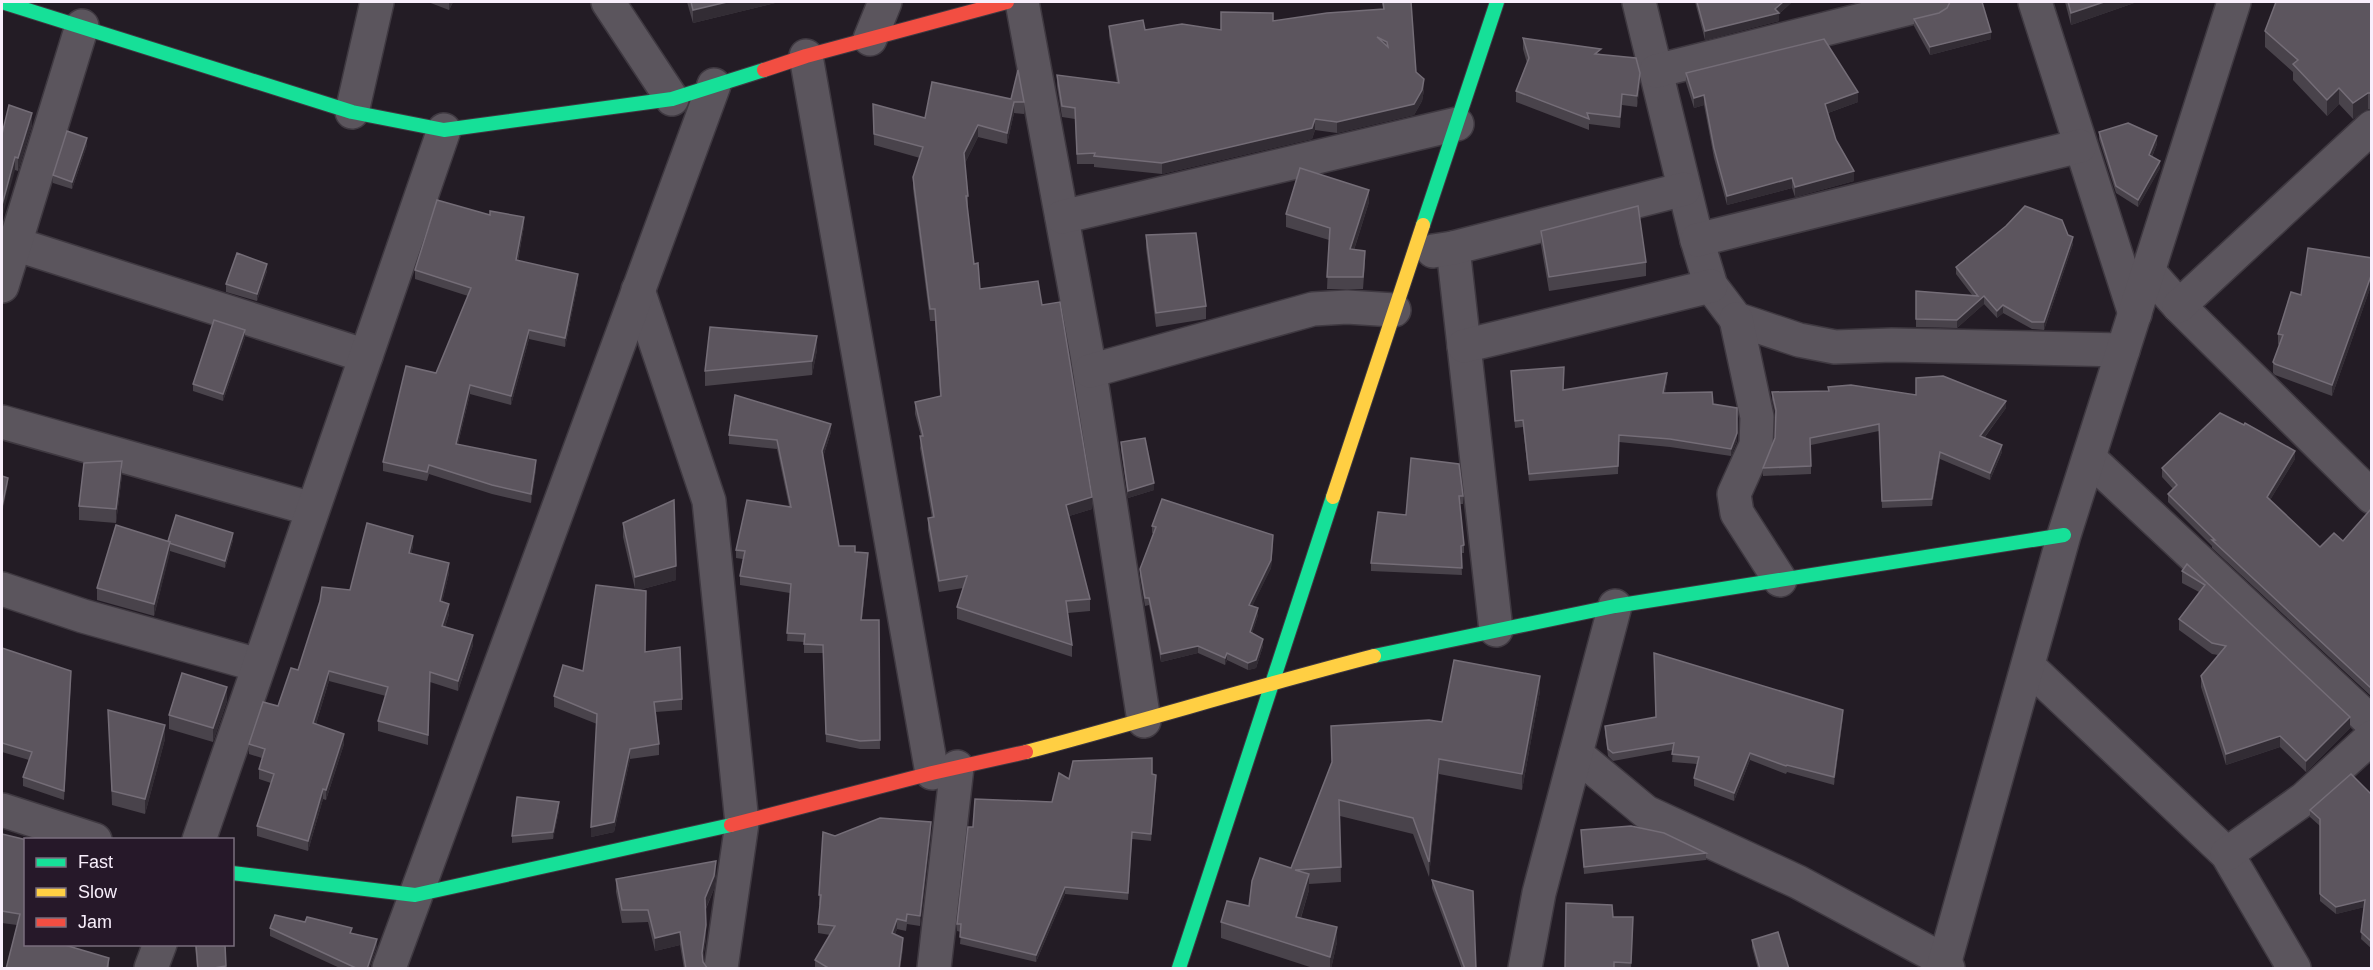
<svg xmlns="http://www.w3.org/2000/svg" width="2373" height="970" font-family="Helvetica,sans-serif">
	<rect width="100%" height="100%" fill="#231c25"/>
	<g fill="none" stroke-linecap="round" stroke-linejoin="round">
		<!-- street casing -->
		<g stroke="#3f3941" stroke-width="36">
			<g id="street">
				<path d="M608,2L672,99"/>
				<path d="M1022,2L1087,354L1144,721"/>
				<path d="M1639,2L1697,240L1711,286L1736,319L1799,340L1835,347L1892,345L2123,350"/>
				<path d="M2035,2L2135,314"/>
				<path d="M870,39L885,2"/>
				<path d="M806,56L932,773"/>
				<path d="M1656,71L1934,2"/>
				<path d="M352,112L377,2"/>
				<path d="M1062,217L1457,124"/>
				<path d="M1697,240L2080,146"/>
				<path d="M15,244L366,356"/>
				<path d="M1453,248L1496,630"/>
				<path d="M1433,251L1453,248L1684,189"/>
				<path d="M2148,271L2179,306L2372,497"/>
				<path d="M2,286L82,26"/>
				<path d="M638,290L709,501L742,823L721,968"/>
				<path d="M2179,306L2372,127"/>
				<path d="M1736,319L1757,417L1756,445L1734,494L1737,513L1780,580"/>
				<path d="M1464,346L1711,286"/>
				<path d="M1090,371L1313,309L1347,307L1394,310"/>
				<path d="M2,422L312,509"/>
				<path d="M2089,458L2372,723"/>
				<path d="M2,589L83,616L258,665"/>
				<path d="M2028,666L2227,854L2294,968"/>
				<path d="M1576,754L1646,812L1798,882L1945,961L1948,968"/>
				<path d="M2,810L95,840"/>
				<path d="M199,840L444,130"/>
				<path d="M2227,854L2304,799L2372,737"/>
				<path d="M151,968L160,944"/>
				<path d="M389,968L714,85"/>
				<path d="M934,968L957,767"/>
				<path d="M1525,968L1539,893L1615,606"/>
				<path d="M1943,968L2064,535L2234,2"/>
			</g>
		</g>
		<!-- fast casing -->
		<g stroke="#3f3941" stroke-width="16">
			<g id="fast">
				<path d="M2,2L352,112L444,130L672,99L764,70"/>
				<path d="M1423,225L1497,2"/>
				<path d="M1374,656L1615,606L2064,535"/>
				<path d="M232,873L415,895L731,825"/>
				<path d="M1179,968L1333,497"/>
			</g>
		</g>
		<!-- slow casing -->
		<g stroke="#3f3941" stroke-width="16">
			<g id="slow">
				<path d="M1333,497L1423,225"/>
				<path d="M1026,752C1143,721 1258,686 1374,656"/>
			</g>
		</g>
		<!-- jam casing -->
		<g stroke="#3f3941" stroke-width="16">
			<g id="jam">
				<path d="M764,70L806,56L1007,2"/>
				<path d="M731,825L932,773L1026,752"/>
			</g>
		</g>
		<!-- street -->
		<use href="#street" stroke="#5b555d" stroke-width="33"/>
		<!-- fast -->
		<use href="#fast" stroke="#16e098" stroke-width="14"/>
		<!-- slow -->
		<use href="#slow" stroke="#ffcf43" stroke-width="14"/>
		<!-- jam -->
		<use href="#jam" stroke="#f24e42" stroke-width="14"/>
	</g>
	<!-- wall -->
	<g fill="#49434b">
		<path d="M428,2H453L449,10Z"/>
		<path d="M687,2H775V3L693,23Z"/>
		<path d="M1382,2H1411L1416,72L1424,90L1422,101L1414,115L1337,133L1315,130L1312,139L1162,174L1094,167V164H1077L1075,119L1062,117L1057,86V75L1117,83L1109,36V26L1145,30H1221L1273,21L1383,9Z"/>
		<path d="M1695,2H1792L1779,14V21L1705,40Z"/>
		<path d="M2065,2H2134V3L2071,25Z"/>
		<path d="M2372,2V109H2368L2353,119L2339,104L2327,116L2293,80V72L2265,47V31Z"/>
		<path d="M1914,19L1991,39L1930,55L1914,26Z"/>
		<path d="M1523,38L1601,54L1640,84L1637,107L1622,105L1620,128L1589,124V130L1516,102V91L1527,63L1523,49Z"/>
		<path d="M1686,73L1858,102L1828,113L1836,140L1854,181L1795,197L1792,188L1727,205L1714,158L1704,105L1694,108L1686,83Z"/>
		<path d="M932,82L1024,102V114L1014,113L1007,144L978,137L965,163L968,196V208H967L974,264L980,289L1042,305L1092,509L1069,516L1090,599V611L1068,613L1072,645V657L957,619V607L963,588L939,592L928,530V518H932L920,448L921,436L915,414V402L940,396L935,321H930L913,189V177L920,158L874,145L873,104L925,118Z"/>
		<path d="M32,125L18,171L15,170L2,134Z"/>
		<path d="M2099,132L2157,144L2152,157L2160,168L2138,207L2116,193L2099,139Z"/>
		<path d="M87,145L72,189L53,183V175Z"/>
		<path d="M1369,202L1354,250L1365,263L1363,289H1327L1329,240L1286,227V214Z"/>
		<path d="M524,226L518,261L578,283L565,347L529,339L511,405L470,394L458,444L536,469L531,503L492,494L429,474L427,481L383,471V462L436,373L468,296L415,279V270Z"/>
		<path d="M1541,231L1646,262V276L1549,291L1541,245Z"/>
		<path d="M1146,235L1206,306V319L1156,327L1146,248Z"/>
		<path d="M2068,235L2073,244L2044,330L2032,329L2003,313L1997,318L1984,304L1957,328L1916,327V291L1972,295L1956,274V267Z"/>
		<path d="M2372,258V283L2332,396L2275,375L2273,373V362L2279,345L2278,344V334L2301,295Z"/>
		<path d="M267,271L257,301L226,292V284Z"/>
		<path d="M245,337L223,401L193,391V384Z"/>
		<path d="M817,350L812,375L705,386V371Z"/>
		<path d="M1511,371L1563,390L1667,380L1665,393L1713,404L1737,441L1731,456L1670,447L1619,442L1618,474L1529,481L1523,427L1515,428Z"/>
		<path d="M1772,392L1916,395L2006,408L1985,437L2002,452L1990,480L1940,459L1932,506L1882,508L1879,431L1811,445V474L1763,476V468L1775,438L1776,416L1772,400Z"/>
		<path d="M831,432L823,457L839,546L855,552L868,561L862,620H879L880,749H860L826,742L823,653H804V642L787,641L790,593L740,585V576L743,559L736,558V550L789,506L777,449L729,444V435Z"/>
		<path d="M1121,442L1154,490L1128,498L1121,450Z"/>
		<path d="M1411,458L1463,496V504H1460L1464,545V553H1461L1462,575L1371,571V563L1406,515Z"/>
		<path d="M2295,459L2270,500L2320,547L2343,541L2372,509V697L2212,548V546L2168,502V494L2173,489L2162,477V468Z"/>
		<path d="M122,475L116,523L79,520V506Z"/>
		<path d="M623,523L676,580L639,590L645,652L682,699V710L656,712L659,744V755L630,759L614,832L591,837L597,724L554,707V696L583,671L635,589L623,537Z"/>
		<path d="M1152,526L1273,543L1271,568L1252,606L1258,615L1252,633L1263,646L1256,668L1248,670L1227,660L1225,665L1198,653L1161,662L1149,605L1145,606L1140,576V569L1154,534L1152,533Z"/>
		<path d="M233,540L225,568L170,551L154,616L97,600V588L168,541Z"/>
		<path d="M413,546L411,554L449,573L442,602L449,614L445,627L473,645L458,691L430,682L428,745L378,731V721L386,696L329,681L316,724L344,744L326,800L323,799L308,851L257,836V826L271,783L259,779V769L262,758L249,754V744L278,706L298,670L350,590Z"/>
		<path d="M2187,564L2350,728L2306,772L2280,747L2226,765L2201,687V676L2218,655L2212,654L2179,630V619L2199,592L2182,583V571Z"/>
		<path d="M2,648L71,680L64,800L23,786V777L29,760L2,752Z"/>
		<path d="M1540,691L1522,790L1439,774L1429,877L1413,834L1340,816L1341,882L1309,884V890L1301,918L1337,942L1331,969H1316L1221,938V922L1249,906L1291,868L1332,762L1442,722Z"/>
		<path d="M227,701L213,742L169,729V715Z"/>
		<path d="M108,710L165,739L145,814L112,805Z"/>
		<path d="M1843,717L1834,785L1787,772L1786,774L1750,760L1734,801L1694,786V778L1697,764L1672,762L1673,750L1613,761L1608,756L1605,733V726Z"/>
		<path d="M1152,774L1156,782L1151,841L1132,839L1128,900L1065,894L1036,962L960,944L961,932L957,931V924L973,827L1052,802L1069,779Z"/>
		<path d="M2372,795V949L2361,939L2364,907L2336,914L2320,901V826L2310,817V810Z"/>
		<path d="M559,810L553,839L512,843V836Z"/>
		<path d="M1581,830L1706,853V860L1584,874Z"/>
		<path d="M931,832L920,926L907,924L906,931L897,929L895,934L903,948L900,969H815V960L830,935L818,933V924L820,905H819V895L835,836Z"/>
		<path d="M2,834L27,840H26V945H65L109,958V969H6L17,925L2,923Z"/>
		<path d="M716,874L714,889L706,909V938L703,960L708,968L684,969L680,945L655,951L648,922L622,923L616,892V879Z"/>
		<path d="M1432,880L1476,969H1462L1432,888Z"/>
		<path d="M1613,917L1633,924L1631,969H1565Z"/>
		<path d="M270,928L352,933L377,946L369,969H342L270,936Z"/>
		<path d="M1752,940L1789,969H1758L1752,947Z"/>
		<path d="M195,945H225L226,969H197Z"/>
	</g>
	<!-- shaded-wall -->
	<g fill="#322c34">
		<path d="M449,2H453L449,10Z"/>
		<path d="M727,2H775V3L693,23V10Z"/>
		<path d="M1783,2H1792L1779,14V21L1705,40V31L1775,9Z"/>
		<path d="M2104,2H2134V3L2071,25V13Z"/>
		<path d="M1991,32V39L1930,55V47Z"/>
		<path d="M1640,73V84L1637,107V96Z"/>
		<path d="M1424,79V90L1422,101L1414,115L1337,133V122Z"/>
		<path d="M2339,88V104L2327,116V100Z"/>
		<path d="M1858,92V102L1825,114V104Z"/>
		<path d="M2368,93V109L2353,119V103Z"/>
		<path d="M1622,94V105L1620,128V117Z"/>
		<path d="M1704,95V105L1694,108V98Z"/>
		<path d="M1014,102V113L1007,144V133Z"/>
		<path d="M32,113V125L18,171V158Z"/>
		<path d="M1315,119V130L1312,139L1162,174V163Z"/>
		<path d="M978,125V137L964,165V153Z"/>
		<path d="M2157,136V144L2149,163V155Z"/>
		<path d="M87,138V145L72,189V182Z"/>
		<path d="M15,157V170L2,218V205Z"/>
		<path d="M2160,161V168L2138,207V200Z"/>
		<path d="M1854,171V181L1795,197V187Z"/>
		<path d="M1792,178V188L1727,205V196Z"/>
		<path d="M1369,190V202L1350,262V249Z"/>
		<path d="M524,217V226L516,269V260Z"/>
		<path d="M2073,237V244L2044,330V322Z"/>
		<path d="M267,264V271L257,301V294Z"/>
		<path d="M2372,273V283L2332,396V385Z"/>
		<path d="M578,274V283L565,347V338Z"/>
		<path d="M1984,296V304L1957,328V320Z"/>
		<path d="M2003,305V313L1997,318V311Z"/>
		<path d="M245,330V337L223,401V394Z"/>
		<path d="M529,330V339L511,405V396Z"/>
		<path d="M817,336V350L812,375V361Z"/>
		<path d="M1667,373V380L1663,401V393Z"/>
		<path d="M470,385V394L456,452V444Z"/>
		<path d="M2006,401V408L1980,443V436Z"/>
		<path d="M831,424V432L822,460V451Z"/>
		<path d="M1737,433V441L1731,456V449Z"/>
		<path d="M2002,445V452L1990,480V473Z"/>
		<path d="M2295,451V459L2267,505V497Z"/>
		<path d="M1940,452V459L1932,506V499Z"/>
		<path d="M536,460V469L531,503V494Z"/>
		<path d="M122,461V475L116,523V509Z"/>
		<path d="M8,478V485L2,515V507Z"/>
		<path d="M1154,483V490L1128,498V491Z"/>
		<path d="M1092,497V509L1066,517V505Z"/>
		<path d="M233,533V540L225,568V561Z"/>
		<path d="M1273,535L1271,568L1249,613V605Z"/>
		<path d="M413,536V546L409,563V553Z"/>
		<path d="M170,542V553L154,616V604Z"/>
		<path d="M868,553V561L861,628V620Z"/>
		<path d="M449,563V573L440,611V601Z"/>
		<path d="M676,566V580L635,591V577Z"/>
		<path d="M449,604V614L442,636V626Z"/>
		<path d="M1258,608V615L1250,640V632Z"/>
		<path d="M473,635V645L458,691V681Z"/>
		<path d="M1263,639V646L1256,668L1248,670V663Z"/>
		<path d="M1198,646V653L1161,662V654Z"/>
		<path d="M1227,653V660L1225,665V658Z"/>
		<path d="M329,671V681L313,733V723Z"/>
		<path d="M1540,676V691L1522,790V774Z"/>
		<path d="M227,687V701L213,742V728Z"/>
		<path d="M1843,710V717L1834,785V777Z"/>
		<path d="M2350,717V728L2306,772V761Z"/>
		<path d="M165,725V739L145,814V799Z"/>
		<path d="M344,734V744L326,800V790Z"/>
		<path d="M2280,736V747L2226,765V754Z"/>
		<path d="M630,749V759L614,832L591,837V827Z"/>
		<path d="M1750,753V760L1734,801V793Z"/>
		<path d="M1439,759V774L1429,877V862Z"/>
		<path d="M1156,775V782L1151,841V834Z"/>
		<path d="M323,789V799L308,851V841Z"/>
		<path d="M559,802V810L553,839V832Z"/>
		<path d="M931,822V832L920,926V916Z"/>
		<path d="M716,861V874L714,889L705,910V898Z"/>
		<path d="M1309,874V890L1296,933V917Z"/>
		<path d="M1065,887V894L1036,962V955Z"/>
		<path d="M2365,900V907L2336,914V907Z"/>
		<path d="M897,919V929L892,942V933Z"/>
		<path d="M706,925V938L702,965V953Z"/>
		<path d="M1337,927V942L1331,969H1330V957Z"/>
		<path d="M680,932V945L655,951V938Z"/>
		<path d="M903,938V948L900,969H899Z"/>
		<path d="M377,939V946L369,969H367Z"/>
	</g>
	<!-- building -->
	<g fill="#5c555e" stroke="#746d77" stroke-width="1.5" fill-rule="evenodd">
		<path d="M691,2H727L693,10Z"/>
		<path d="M1383,2H1411L1416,72L1424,79L1422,90L1414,104L1337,122L1315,119L1312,128L1162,163L1094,156L1095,153L1077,154L1075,108L1062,106L1057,75L1119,83L1109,26L1143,20L1145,30L1182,24L1221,30V12L1273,13V21L1327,13L1384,9ZM1377,37L1387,42L1388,47Z"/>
		<path d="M1697,2H1783L1775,9L1779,13L1705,31Z"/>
		<path d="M1950,2H1982L1991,32L1930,47L1914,19L1939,13L1947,8Z"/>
		<path d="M2068,2H2104L2071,13Z"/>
		<path d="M2276,2H2372V93H2368L2353,103L2339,88L2327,100L2293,64L2298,60L2265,31Z"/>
		<path d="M1523,38L1601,49L1595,54L1636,58L1640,73L1637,96L1622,94L1620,117L1587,113L1589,119L1516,91L1529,58Z"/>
		<path d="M1824,39L1858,92L1825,104L1836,140L1854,171L1795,187L1792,178L1727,196L1714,148L1704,95L1694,98L1686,73Z"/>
		<path d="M1018,70L1024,102H1014L1007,133L978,125L964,153L968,196H966L974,264L978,263L980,289L1038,281L1042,305L1060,302L1092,497L1066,505L1090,599L1066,601L1072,645L957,607L967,576L939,581L928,518L934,517L920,436H923L915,402L941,396L935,309H930L913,177L923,147L874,134L873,104L925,118L932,82L1011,99Z"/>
		<path d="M9,105L32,113L18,158L15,157L2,205V134Z"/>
		<path d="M2128,123L2157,136L2149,155L2160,161L2138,200L2116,186L2099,132Z"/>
		<path d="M67,131L87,138L72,182L53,175Z"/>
		<path d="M1300,168L1369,190L1350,249L1365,251L1363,277H1327L1330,228L1286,214Z"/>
		<path d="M437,200L490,215V211L524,217L516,260L578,274L565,338L529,330L511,396L470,385L456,444L536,460L531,494L492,485L429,465L427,472L383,462L406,366L436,373L471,288L415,270Z"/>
		<path d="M1638,206L1646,262L1549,277L1541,231Z"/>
		<path d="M2025,206L2062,220L2068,235L2073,237L2044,322H2032L2003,305L1997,311L1984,296L1957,320L1916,319V291L1978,296L1956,267L2006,226Z"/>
		<path d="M1196,233L1206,306L1156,313L1146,235Z"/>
		<path d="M2308,248L2372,258V273L2332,385L2275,364L2273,362L2283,335L2278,334L2291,292L2301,295Z"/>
		<path d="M237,253L267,264L257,294L226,284Z"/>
		<path d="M214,320L245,330L223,394L193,384Z"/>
		<path d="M710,327L817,336L812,361L705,371Z"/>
		<path d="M1564,367L1563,390L1667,373L1663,393L1712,392L1713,404L1737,408V433L1731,449L1670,439L1619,435L1618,466L1529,474L1523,420L1515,421L1511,371Z"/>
		<path d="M1943,376L2006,401L1980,436L2002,445L1990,473L1940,452L1932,499L1882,501L1879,424L1810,438L1811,466L1763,468L1775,438L1776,410L1772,392L1829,391L1828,387L1851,385L1916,395V378Z"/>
		<path d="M735,395L831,424L822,451L839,546H855V552L868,553L861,620H879L880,740L860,741L826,734L823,645L804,644L805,634L787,633L791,584L740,576L745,551L736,550L747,500L791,507L777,440L729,435Z"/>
		<path d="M2220,413L2244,425L2245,423L2295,451L2267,497L2320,547L2334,533L2343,541L2371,509H2372V689L2212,540H2215L2168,494L2177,485L2162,468Z"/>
		<path d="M1145,438L1154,483L1128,491L1121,442Z"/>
		<path d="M1411,458L1459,464L1463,496H1459L1464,545L1461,546L1462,568L1371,563L1378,512L1406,515Z"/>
		<path d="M122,461L116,509L79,506L84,463Z"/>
		<path d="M2,476L8,478L2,507Z"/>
		<path d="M1162,499L1273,535L1271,560L1249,605L1258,608L1250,632L1263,639L1256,660L1248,663L1227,653L1225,658L1198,646L1161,654L1149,598H1145L1140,569L1156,527L1152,526Z"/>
		<path d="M674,500L676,566L635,577L623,523Z"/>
		<path d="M176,515L233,533L225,561L169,543L170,542L168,541Z"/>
		<path d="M367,523L413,536L409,553L449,563L440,601L449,604L442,626L473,635L458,681L430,672L428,735L378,721L388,687L329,671L313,723L344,734L326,790L323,789L308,841L257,826L274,774L259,769L265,749L249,744L263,702L278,706L291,668L298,670L320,601L322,587L350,590Z"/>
		<path d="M116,525L170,542L154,604L97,588Z"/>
		<path d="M2187,564L2350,717L2306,761L2280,736L2226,754L2201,676L2226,646L2212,643L2179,619L2205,585L2182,571Z"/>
		<path d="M596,585L646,591L645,652L680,647L682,699L654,702L659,744L630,749L614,822L591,827L597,714L554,696L563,665L583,671Z"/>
		<path d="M2,648L71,671L64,791L23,777L32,752L2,743Z"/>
		<path d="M1654,653L1843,710L1834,777L1787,765L1786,766L1750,753L1734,793L1694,778L1699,757L1672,754L1674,743L1613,753L1608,749L1605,726L1656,717Z"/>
		<path d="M1454,660L1540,676L1522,774L1439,759L1429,862L1413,818L1339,800L1341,867L1295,870L1309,874L1296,917L1337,927L1330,957L1221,922L1227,901L1249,906L1252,881L1260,858L1291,868L1332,762L1331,726L1429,720L1442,722Z"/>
		<path d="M182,673L227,687L213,728L169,715Z"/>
		<path d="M108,710L165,725L145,799L112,791Z"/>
		<path d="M1152,758V774L1156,775L1151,834L1132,832L1128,893L1065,887L1036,955L960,937L961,924H957L968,827H973L975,799L1052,802L1059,773L1069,779L1073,761Z"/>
		<path d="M2351,774L2372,795V942L2361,932L2365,900L2336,907L2320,894V819L2310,810Z"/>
		<path d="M517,797L559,802L553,832L512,836Z"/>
		<path d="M880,818L931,822L920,916L907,914L906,921L897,919L892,933L903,938L899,969H830L815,960L835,926L818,924L821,895H819L823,832L835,836Z"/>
		<path d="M1631,826L1664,833L1706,853L1584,867L1581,830Z"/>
		<path d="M2,834L27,840H26V945H65L109,958L107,969H6L20,914L2,911Z"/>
		<path d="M716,861L714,876L705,898L706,925L702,953L703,962L708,969H686L680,932L655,938L648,910H622L616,879Z"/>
		<path d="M1432,880L1473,891L1476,969H1465Z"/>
		<path d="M1566,903L1612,905L1613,917H1633L1631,963L1614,962V969H1565Z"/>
		<path d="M275,915L305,922L307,917L352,928L350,933L377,939L367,969H358L270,928Z"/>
		<path d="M1778,932L1789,969H1760L1752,940Z"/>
		<path d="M196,945H225L226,966L208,969H198Z"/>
	</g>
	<!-- border -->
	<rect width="2373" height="970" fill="none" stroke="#f8eefb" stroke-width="6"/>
	<!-- legend -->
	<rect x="24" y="838" width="210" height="108" fill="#261829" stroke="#7a6e7d" stroke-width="1.5"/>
	<rect x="36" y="858" width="30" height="9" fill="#16e098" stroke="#7a6e7d" stroke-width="1.5"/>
	<text x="78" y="868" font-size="18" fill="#f8eefb">Fast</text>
	<rect x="36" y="888" width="30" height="9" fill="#ffcf43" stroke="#7a6e7d" stroke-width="1.5"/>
	<text x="78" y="898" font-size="18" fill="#f8eefb">Slow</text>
	<rect x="36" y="918" width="30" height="9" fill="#f24e42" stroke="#7a6e7d" stroke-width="1.5"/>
	<text x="78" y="928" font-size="18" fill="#f8eefb">Jam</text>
</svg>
